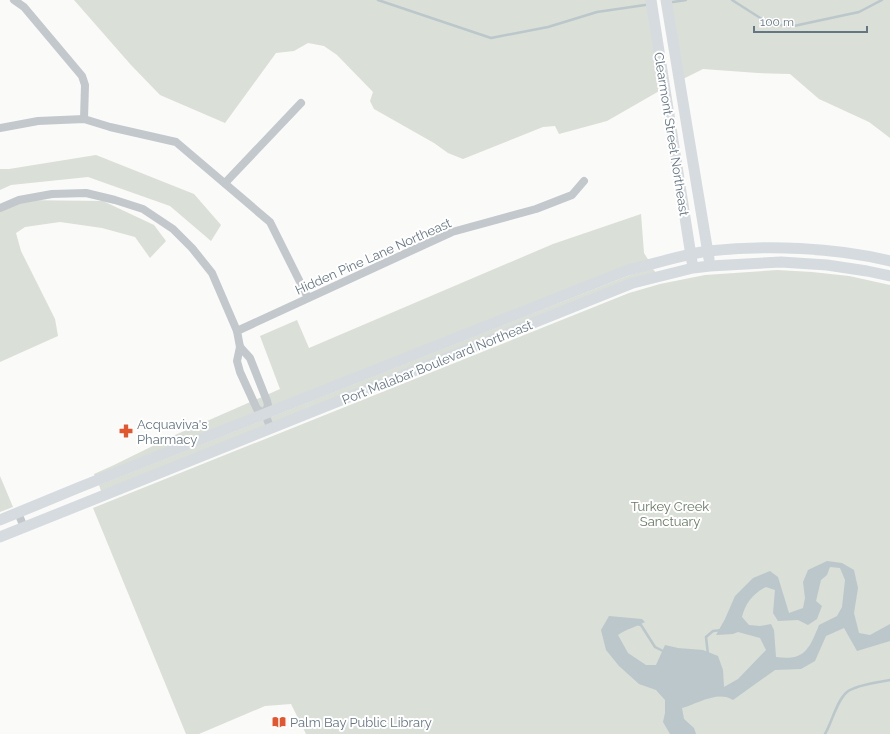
<svg xmlns="http://www.w3.org/2000/svg" width="890" height="734" font-family="Raleway,sans-serif">
	<rect width="100%" height="100%" fill="#fafaf8"/>
	<!-- green -->
	<g fill="#dadfd7">
		<path d="M74,0H648L661,90L607,121L559,134L555,126L543,127L463,159L448,153L434,143L374,109L370,101L373,92L337,55L324,46L308,43L294,51L276,53L225,123L160,95L131,65Z"/>
		<path d="M670,0H890V138L869,122L819,99L790,74L758,73L703,69L683,79Z"/>
		<path d="M96,155L194,194L221,225L211,241L170,206L88,177L11,185L0,190V169H9Z"/>
		<path d="M19,200L103,201L154,225L166,241L150,258L135,237L102,228L60,222L25,227L16,233L21,251L55,319L58,336L0,362V210Z"/>
		<path d="M641,214L644,253L649,261L95,477L94,474L114,465L175,435L280,389L260,336L297,320L309,348L553,244Z"/>
		<path d="M653,269L656,273L101,491L99,485L630,275Z"/>
		<path d="M777,270L812,272L849,276L890,285V734H306L291,704L265,706L199,734H186L93,508L629,293L660,284L705,275Z"/>
		<path d="M0,476L13,507L0,512Z"/>
	</g>
	<!-- water -->
	<path fill="#bbc7cb" fill-rule="evenodd" d="M827,561L842,563L854,570L858,588L854,613L859,633L870,635L890,624V641L857,651L844,628L826,636L815,661L801,669L775,670L733,700C718,690 697,704 682,708L684,719L694,728L696,734H670L663,722L665,713V700L656,690L639,684L619,666L606,650L601,630L609,616L642,619L645,622C636,627 626,629 618,635L628,653L646,665H656L665,645L678,648L703,650L718,656L723,670L724,687L738,679L766,650L760,638L738,632L733,634L716,635L725,619L735,596L753,578L770,571L778,577L789,613L803,608L805,598L803,582L808,570ZM830,567L840,568L845,580L842,607L837,616L819,625C809,650 804,661 776,657L774,630L771,624L760,626L749,625L742,617C745,604 753,593 766,587L775,590L773,613L778,621L798,620L808,625L817,619L822,606L816,601L821,580L827,575Z"/>
	<g fill="none" stroke-linecap="round" stroke-linejoin="round">
		<!-- stream -->
		<g stroke="#bbc7cb" stroke-width="2.5">
			<path d="M378,0L491,38L548,27L597,12L645,5"/>
			<path d="M732,0L765,21L789,27L859,12L882,0"/>
			<path d="M673,2L686,0"/>
			<path d="M637,624L641,625L655,647L665,652"/>
			<path d="M708,655L706,637L713,631L722,630"/>
			<path d="M825,734C832,722 837,700 847,692C855,685 880,682 890,680"/>
		</g>
		<!-- street -->
		<g stroke="#c3c8cc" stroke-width="8">
			<path d="M14,0L24,7L82,76L85,85L84,119"/>
			<path d="M0,128L38,121L84,119L110,127L176,142L270,222L308,298"/>
			<path d="M225,183L301,103"/>
			<path d="M0,208L19,200L52,194L86,193L115,200L143,209L173,229L192,248L212,273L237,331L240,347L250,358L267,401L268,405L265,414L271,429"/>
			<path d="M237,331L452,232L536,209L572,195L584,181"/>
			<path d="M240,347L237,361L240,372L257,409L265,414"/>
			<path d="M18,513L24,527"/>
		</g>
		<!-- secondary -->
		<g stroke="#d6dbdf" stroke-width="11">
			<path d="M651,0L692,262"/>
			<path d="M666,0L709,259"/>
			<path d="M0,520L80,487L628,270C654,264 681,255 708,251C767,245 833,247 890,261"/>
			<path d="M0,537L633,283L693,268L710,266L781,262L827,265L867,271L890,276"/>
		</g>
	</g>
	<!-- icons -->
	<defs>
		<g id="pharmacy-bare" transform="scale(1.08)"><path d="M-2-6h4v4h4v4h-4v4h-4v-4h-4v-4h4Z" fill="#e4572e" stroke="#fff" stroke-width="2.5" paint-order="stroke"/></g>
		<g id="library-bare" transform="scale(1.08)"><path d="M-6-4Q-3-5.5-.7-3.5V5Q-3 3-6 4ZM6-4Q3-5.5 .7-3.5V5Q3 3 6 4Z" fill="#e4572e" stroke="#fff" stroke-width="2.5" paint-order="stroke"/></g>
	</defs>
	<g fill-rule="evenodd">
		<use href="#pharmacy-bare" x="126" y="431"/>
		<use href="#library-bare" x="279" y="722"/>
	</g>
	<g text-anchor="middle" stroke-width="4" stroke-linejoin="round" paint-order="stroke">
		<!-- street labels -->
		<g font-size="13" fill="#657683" stroke="#fff">
			<text transform="translate(672 134) rotate(81)" y="5">Clearmont Street Northeast</text>
			<text transform="translate(373 256) rotate(-24)" y="5">Hidden Pine Lane Northeast</text>
			<text transform="translate(437 362) rotate(-22)" y="5">Port Malabar Boulevard Northeast</text>
		</g>
		<!-- poi labels -->
		<g font-size="13" fill="#657683" stroke="#fff" text-anchor="start">
			<text x="137" y="429">Acquaviva's<tspan x="137" dy="15">Pharmacy</tspan></text>
			<text x="290" y="727">Palm Bay Public Library</text>
		</g>
		<!-- park labels -->
		<g font-size="13" fill="#687a64" stroke="#fff">
			<text x="670" y="511">Turkey Creek<tspan x="670" dy="15">Sanctuary</tspan></text>
		</g>
	</g>
	<!-- scale -->
	<path d="M754 26v6h113v-6" fill="none" stroke="#657683" stroke-width="2"/>
	<text x="760" y="26" font-size="12" fill="#657683" stroke="#ffffff" stroke-width="3" paint-order="stroke">100 m</text>
</svg>
